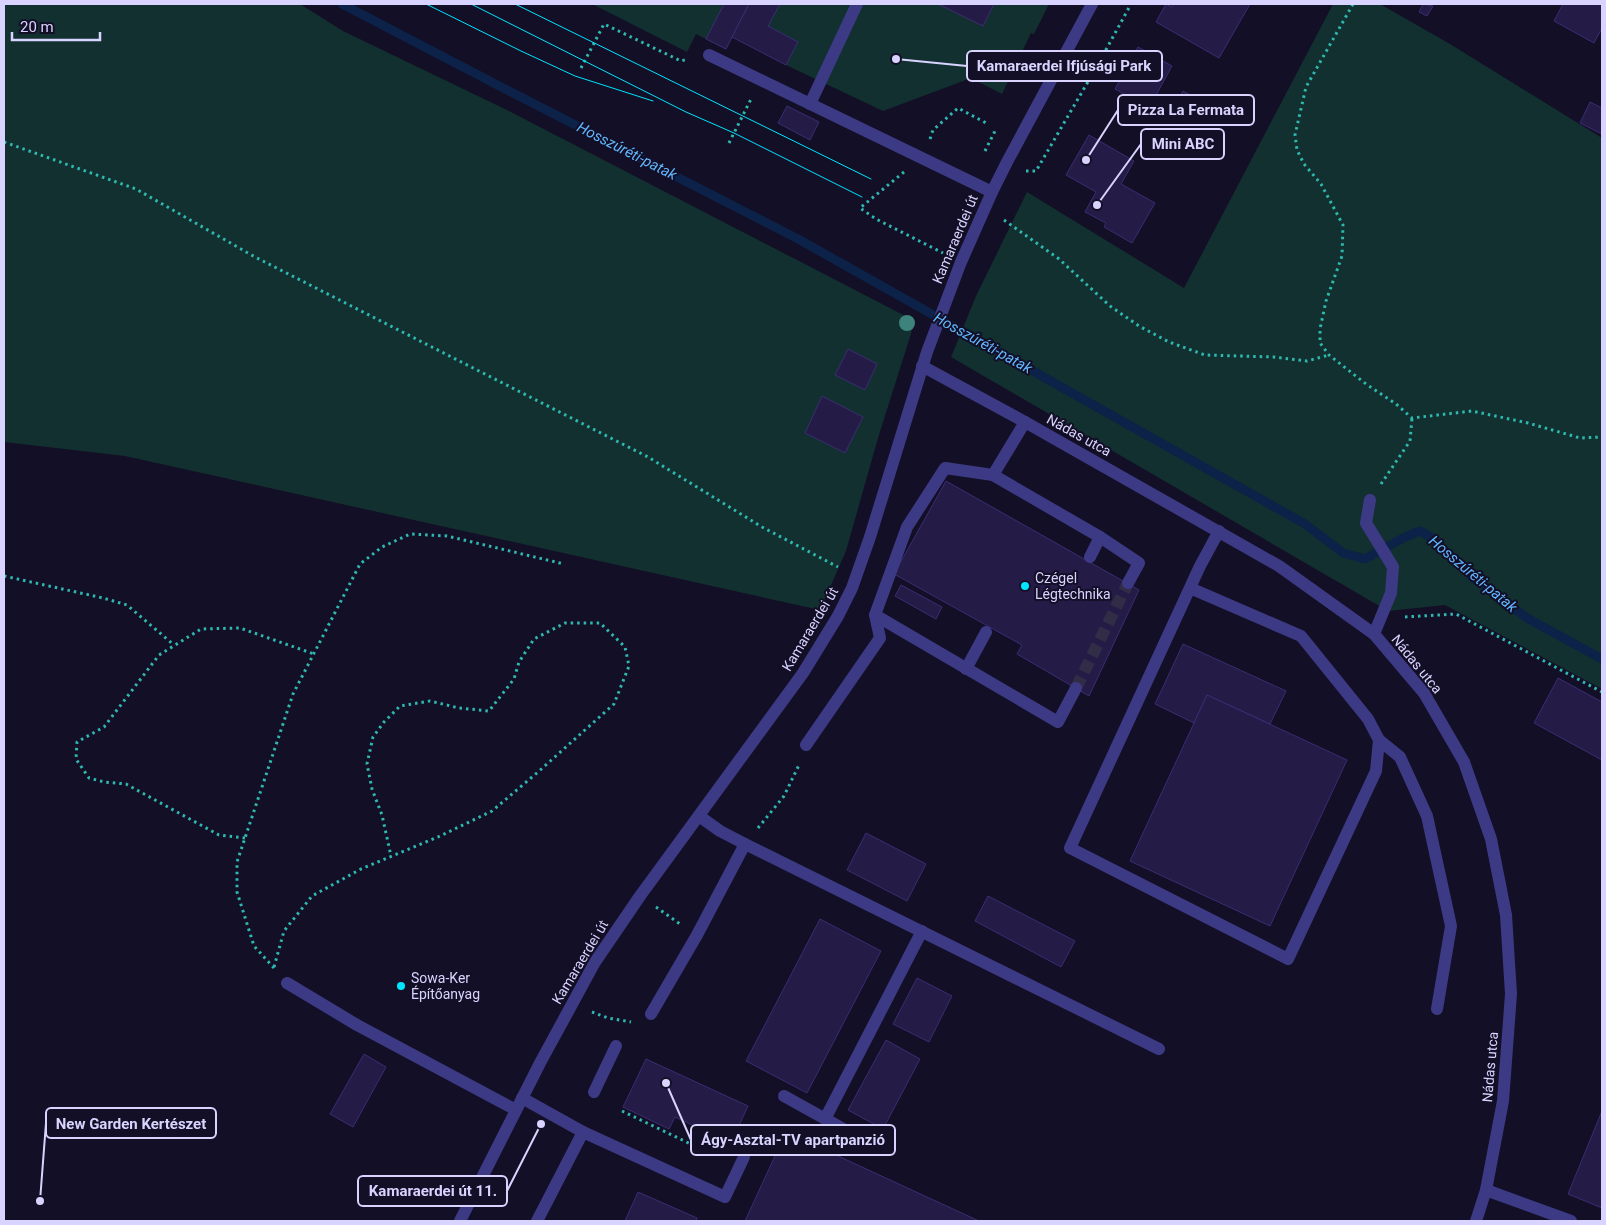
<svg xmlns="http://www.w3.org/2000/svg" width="1606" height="1225" font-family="Roboto,sans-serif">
	<rect width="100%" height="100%" fill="#130f26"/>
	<!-- green -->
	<g fill="#12302f">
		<path d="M4,4H300L343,31L507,110L915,321L878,438L846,551L820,610L125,456L4,442Z"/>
		<path d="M592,4H1049L1034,34L1031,33L1002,94L971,78L883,111L786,65L732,37L726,49L696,34L687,52Z"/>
		<path d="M1333,4H1380L1450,44L1602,138V689L1445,605L1388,611L951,357L976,296L1027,192L1184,288Z"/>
	</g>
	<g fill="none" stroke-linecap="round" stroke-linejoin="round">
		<!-- stream -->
		<path stroke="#0c2248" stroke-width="9" d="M342,4L511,92L800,240L1305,524L1343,553L1365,559L1405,537L1420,531L1432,538L1472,577L1527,618L1602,659"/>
	</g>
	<!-- building -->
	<g fill="#241b47" stroke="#3b2d73">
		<path d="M724,4H749L726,49L706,39Z"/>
		<path d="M749,4H780L768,26L798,42L786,65L732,37Z"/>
		<path d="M938,4H994L983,26Z"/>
		<path d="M1166,4L1172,7L1174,4H1250L1219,58L1156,22Z"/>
		<path d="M1423,4L1433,6L1427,16L1419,12Z"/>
		<path d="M1563,4H1602V28L1594,43L1554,21Z"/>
		<path d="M1138,47L1172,66L1149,108L1115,89Z"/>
		<path d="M1183,91L1198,99L1184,126L1168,118Z"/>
		<path d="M1590,102L1602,108V134L1580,123Z"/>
		<path d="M787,106L819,122L810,140L778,123Z"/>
		<path d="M1089,135L1134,161L1121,184L1155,203L1132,243L1104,227L1106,223L1085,212L1096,192L1066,175Z"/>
		<path d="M848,349L877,364L865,390L835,375Z"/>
		<path d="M822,396L863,417L845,453L805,433Z"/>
		<path d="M946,481L1139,590L1089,696L1017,654L1022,645L894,574Z"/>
		<path d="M901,585L942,607L936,619L895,596Z"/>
		<path d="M1183,644L1286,691L1270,724L1207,695L1194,723L1155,704Z"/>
		<path d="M1558,678L1602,702V760L1534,723Z"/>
		<path d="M1207,695L1347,760L1270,926L1130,861Z"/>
		<path d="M866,833L926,864L907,901L847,870Z"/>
		<path d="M988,896L1075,941L1061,967L975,921Z"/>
		<path d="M820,919L881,951L807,1093L746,1061Z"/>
		<path d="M917,978L952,996L929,1042L893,1024Z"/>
		<path d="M886,1040L920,1059L883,1129L848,1110Z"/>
		<path d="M364,1054L386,1067L353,1127L330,1114Z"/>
		<path d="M646,1059L748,1106L731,1143L675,1117L669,1129L623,1107Z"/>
		<path d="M1602,1111V1208L1568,1194Z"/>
		<path d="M786,1132L979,1221H745Z"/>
		<path d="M638,1192L697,1218L696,1221H625Z"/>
	</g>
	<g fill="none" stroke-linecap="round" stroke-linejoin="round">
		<!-- minor-tunnel -->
		<path stroke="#312d47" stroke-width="12" stroke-dasharray="12 6" stroke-linecap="butt" d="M1076,688L1128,583"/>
		<!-- path -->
		<g stroke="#2fb8b0" stroke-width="3" stroke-dasharray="2.5 4" stroke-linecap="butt">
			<path d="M1353,4L1306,87L1295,135L1297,150L1304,164L1321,184L1343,225L1342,256L1326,301L1320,329V343L1329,355L1366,384L1396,404L1412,418L1472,411L1528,423L1580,438L1602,437"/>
			<path d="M581,68L604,24L681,61L688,59"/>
			<path d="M930,139L933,130L958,108L988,124"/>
			<path d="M4,142L136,189L255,257L648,457L762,527L838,567"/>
			<path d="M729,143L751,99"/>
			<path d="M985,151L996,129"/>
			<path d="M1026,171H1036L1096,68L1131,4"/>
			<path d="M904,172L860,208L876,219L943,253"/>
			<path d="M1004,220L1059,259L1110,306L1139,326L1169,342L1205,355L1274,357L1307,361L1329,355"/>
			<path d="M1381,484L1410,441L1412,418"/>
			<path d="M4,576L103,598L127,605L174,645"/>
			<path d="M1405,617L1456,614L1602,692"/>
			<path d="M758,828L784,796L799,765"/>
			<path d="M245,838L219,835L126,784L104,782L89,778L76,759L77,742L104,727L159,655L201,629L240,628L314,654"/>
			<path d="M656,907L680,924"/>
			<path d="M274,967L284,931L312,896L361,869L438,837L492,811L538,772L614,704L629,666L625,647L600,623H565L534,639L519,662L514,679L489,711L459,708L430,701L400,706L384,722L373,737L367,764L372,789L382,815L391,856"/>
			<path d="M274,968L254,946L237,892V862L293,694L360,564L382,547L410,534L447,536L564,564"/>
			<path d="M592,1012L608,1018L631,1022"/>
			<path d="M622,1111L701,1149"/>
		</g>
		<!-- minor -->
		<g stroke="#3d3a85" stroke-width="12">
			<path d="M709,55L992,192"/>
			<path d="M810,104L857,4"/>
			<path d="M922,366L1025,422L1279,566L1374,634L1424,693L1464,762L1491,839L1506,915L1511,994L1503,1101L1486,1190L1476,1221"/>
			<path d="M993,475L1100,537L1090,557"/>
			<path d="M1370,500L1366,523L1393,567L1391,593L1374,634"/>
			<path d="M1100,537L1139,563L1128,583"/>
			<path d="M1190,588L1301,636L1368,719L1379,740L1376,771L1288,959L1070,848L1200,566L1219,531"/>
			<path d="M875,615L1058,722L1076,688"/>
			<path d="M966,669L986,632"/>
			<path d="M1379,740L1400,757L1427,816L1451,926L1437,1009"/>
			<path d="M806,745L880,638L875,615L907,527L945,468L993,475L1025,422"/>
			<path d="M699,816L720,831L745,844L1159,1049"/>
			<path d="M287,983L357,1025L516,1110"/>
			<path d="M651,1014L697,935L745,844"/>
			<path d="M594,1092L616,1046"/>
			<path d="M784,1096L856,1136"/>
			<path d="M522,1098L583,1132L725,1197L744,1157"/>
			<path d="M825,1119L922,931"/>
			<path d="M1486,1190L1571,1221"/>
			<path d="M460,1221L540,1063L595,962L640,896L803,673L838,616L852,588L870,537L927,352L961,262L992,192L1007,162L1092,4"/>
			<path d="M537,1221L583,1132"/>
		</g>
		<!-- tram -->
		<g stroke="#00e5ff" stroke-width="1">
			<path d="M426,4L521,51L575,76L653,101"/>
			<path d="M471,4L686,112L734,133L862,197"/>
			<path d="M515,4L871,179"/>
		</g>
	</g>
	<!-- trees -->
	<circle fill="#3d827b" cx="907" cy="323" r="8"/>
	<!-- markers -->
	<g fill="#00e5ff" stroke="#130f26" stroke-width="2">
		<circle cx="1025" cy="586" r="5"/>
		<circle cx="401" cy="986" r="5"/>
	</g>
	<g text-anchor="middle" stroke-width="4" stroke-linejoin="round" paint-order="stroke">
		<!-- street labels -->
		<g font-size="14" fill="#d9d4ff" stroke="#130f26">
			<text transform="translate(955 239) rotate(-67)" y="5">Kamaraerdei út</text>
			<text transform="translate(1079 435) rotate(29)" y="5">Nádas utca</text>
			<text transform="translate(810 629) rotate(-59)" y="5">Kamaraerdei út</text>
			<text transform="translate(1417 664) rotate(51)" y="5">Nádas utca</text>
			<text transform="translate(580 962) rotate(-59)" y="5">Kamaraerdei út</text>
			<text transform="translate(1490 1067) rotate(-85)" y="5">Nádas utca</text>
		</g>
		<!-- poi labels -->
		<g font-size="14" fill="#d9d4ff" stroke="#130f26" text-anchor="start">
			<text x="1035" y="583">Czégel<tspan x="1035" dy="16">Légtechnika</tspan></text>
			<text x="411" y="983">Sowa-Ker<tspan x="411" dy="16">Építőanyag</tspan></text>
		</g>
		<!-- water labels -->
		<g font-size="15" font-style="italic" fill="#62b6ff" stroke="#130f26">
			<text transform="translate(627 151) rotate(27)" y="5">Hosszúréti-patak</text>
			<text transform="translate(983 343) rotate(29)" y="5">Hosszúréti-patak</text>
			<text transform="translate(1473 574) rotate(40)" y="5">Hosszúréti-patak</text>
		</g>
	</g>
	<!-- callouts -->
	<path fill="none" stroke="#d9d4ff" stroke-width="2" d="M896 59L967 66M1086 160L1118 110M1097 205L1141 144M40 1201L46 1123M666 1083L691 1140M541 1124L507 1191"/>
	<g fill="#d9d4ff" stroke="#130f26" stroke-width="2">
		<circle cx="896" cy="59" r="5"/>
		<circle cx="1086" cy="160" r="5"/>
		<circle cx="1097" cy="205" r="5"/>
		<circle cx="40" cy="1201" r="5"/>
		<circle cx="666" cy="1083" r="5"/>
		<circle cx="541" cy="1124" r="5"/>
	</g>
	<g fill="#130f26" stroke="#d9d4ff" stroke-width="2">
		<rect x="967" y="51" width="195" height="30" rx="5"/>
		<rect x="1118" y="95" width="136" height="30" rx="5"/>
		<rect x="1141" y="129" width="83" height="30" rx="5"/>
		<rect x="46" y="1108" width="170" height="30" rx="5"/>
		<rect x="691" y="1125" width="204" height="30" rx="5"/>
		<rect x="358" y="1176" width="149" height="30" rx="5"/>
	</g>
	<g font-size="15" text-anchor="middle" font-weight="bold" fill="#d9d4ff">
		<text x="1064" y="71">Kamaraerdei Ifjúsági Park</text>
		<text x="1186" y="115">Pizza La Fermata</text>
		<text x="1183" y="149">Mini ABC</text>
		<text x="131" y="1129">New Garden Kertészet</text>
		<text x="793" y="1145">Ágy-Asztal-TV apartpanzió</text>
		<text x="433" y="1196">Kamaraerdei út 11.</text>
	</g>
	<!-- border -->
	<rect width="1606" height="1225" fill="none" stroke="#d9d4ff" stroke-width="10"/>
	<!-- scale -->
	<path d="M12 32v8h88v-8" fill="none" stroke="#d9d4ff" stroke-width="2.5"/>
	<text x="20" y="32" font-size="15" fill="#d9d4ff" stroke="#130f26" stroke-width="4" paint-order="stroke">20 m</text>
</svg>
